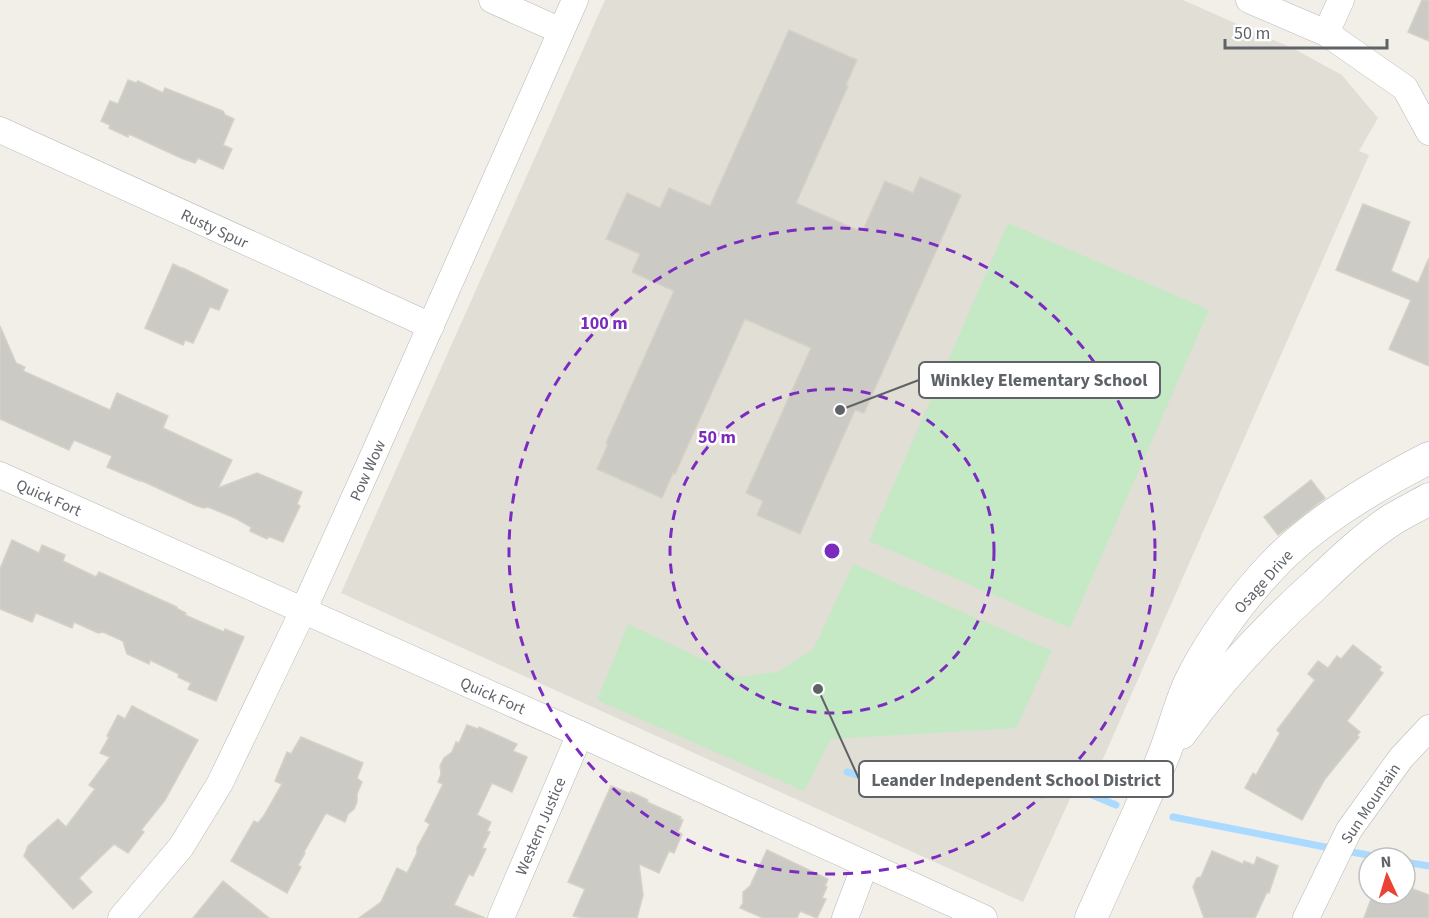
<svg xmlns="http://www.w3.org/2000/svg" width="1429" height="918" font-family="'Source Sans 3',sans-serif">
	<rect width="100%" height="100%" fill="#f1efe8"/>
	<!-- education -->
	<path fill="#e1ded6" d="M605,0H1183L1296,50L1342,75L1378,118L1359,151L1369,155L1095,777L1083,770L1023,902L341,593Z"/>
	<!-- green -->
	<g fill="#c5e8c5">
		<path d="M1008,223L1209,310L1070,628L869,541Z"/>
		<path d="M853,564L1052,651L1016,728L831,739L804,791L597,700L628,624L740,677L777,672L813,650Z"/>
	</g>
	<g fill="none" stroke-linecap="round" stroke-linejoin="round">
		<!-- stream -->
		<g stroke="#aadaff" stroke-width="7">
			<path d="M847,772L910,789L991,777L1046,776L1116,805"/>
			<path d="M1173,817L1335,849"/>
			<path d="M1346,851L1385,858"/>
			<path d="M1405,862L1429,866"/>
		</g>
	</g>
	<!-- building -->
	<g fill="#cccac5" stroke="#d6d1c6" stroke-width="1.5">
		<path d="M1422,0H1429V41L1408,32Z"/>
		<path d="M789,30L857,60L846,85L848,86L796,203L862,232L885,181L913,193L920,177L961,195L864,413L855,410L800,534L757,515L763,501L746,493L811,348L745,319L675,474L673,473L662,498L597,469L608,444L606,443L674,291L632,272L640,254L606,239L627,193L660,208L669,188L710,206Z"/>
		<path d="M128,80L136,83L138,81L163,93L165,88L223,111L225,115L234,119L223,145L232,149L223,169L198,158L195,163L181,158L129,134L128,137L109,128L110,125L101,121L110,101L118,104Z"/>
		<path d="M1363,204L1410,222L1391,271L1418,283L1429,258V366L1389,349L1411,300L1336,270Z"/>
		<path d="M173,264L183,269V268L228,290L219,310L210,307L193,343L185,340L183,345L145,328Z"/>
		<path d="M0,326L16,363L25,367L23,371L110,410L117,393L168,416L163,428L232,460L218,488L257,473L302,492L297,504L300,506L283,542L268,536L267,539L250,531L251,527L235,518L208,507L204,508L197,506L140,480V481L107,467L112,456L74,440L69,450L0,419Z"/>
		<path d="M1311,480L1325,498L1278,535L1264,517Z"/>
		<path d="M12,540L39,553L42,545L65,555L63,561L96,577L99,572L177,607L176,608L186,613L185,615L224,632L225,629L244,637L216,701L188,689L191,683L178,677L179,674L150,660L149,664L127,654L123,641L103,632L98,633L74,622L72,628L36,613L32,622L0,609V569Z"/>
		<path d="M1353,645L1381,667L1379,670L1383,673L1347,721L1360,732L1357,735L1359,737L1325,779L1302,820L1245,788L1253,773L1256,775L1280,733L1277,730L1315,680L1308,674L1318,661L1328,668L1337,656L1341,659Z"/>
		<path d="M132,706L198,740L165,800L141,830L144,832L128,853L114,844L79,878L92,892L73,909L24,856L28,846L58,819L66,827L95,789L89,785L110,757L100,753L109,737L107,736L118,715L125,719Z"/>
		<path d="M467,725L478,729L479,727L517,744L513,751L527,757L512,792L492,783L477,815L491,822L487,831L490,832L482,848L486,849L473,876L469,874L454,905L485,918H359L381,902L397,868L407,873L417,853V848L430,824L425,821L443,784L438,782L441,774L440,766L444,758L452,752L456,742L459,743Z"/>
		<path d="M301,737L363,763L357,778L362,782L357,794V802L354,809L348,814L345,822L326,813L304,852L305,853L298,865L301,867L287,893L231,861L254,821L258,823L263,817L282,784L275,781L287,752L291,754Z"/>
		<path d="M611,786L631,794V792L648,800L647,802L681,817L680,819L683,820L678,832L682,834L674,853L669,851L659,873L639,864L643,895L637,918H584L573,916L585,889L568,882Z"/>
		<path d="M767,850L828,879L825,886L827,887L822,898L826,899L817,918L800,911L797,918H763L740,908L743,903V892L750,886Z"/>
		<path d="M1212,851L1243,864L1244,861L1254,865L1257,857L1278,866L1269,893L1267,892L1255,918H1204L1193,887L1197,878L1201,877Z"/>
		<path d="M223,881L269,918H193Z"/>
		<path d="M1405,886L1429,895V918H1364L1373,894H1405Z"/>
	</g>
	<g fill="none" stroke-linecap="round" stroke-linejoin="round">
		<!-- minor casing -->
		<g stroke="#b5b8bc" stroke-width="27">
			<g id="minor">
				<path d="M492,0L561,31"/>
				<path d="M1249,0L1326,33L1405,88L1429,132"/>
				<path d="M1326,33L1341,0"/>
				<path d="M0,130L431,326"/>
				<path d="M0,475L580,734L984,918"/>
				<path d="M121,918L181,847L220,783L303,611L369,465L575,0"/>
				<path d="M501,918L580,734"/>
				<path d="M845,918L865,865"/>
				<path d="M1306,918L1349,830L1401,758L1429,728"/>
			</g>
		</g>
		<!-- tertiary casing -->
		<g stroke="#b5b8bc" stroke-width="33">
			<g id="tertiary">
				<path d="M1181,733C1220,678 1266,629 1316,584C1340,561 1365,537 1393,519C1405,512 1417,506 1429,499"/>
				<path d="M1091,918C1114,866 1138,815 1160,764C1172,737 1178,708 1190,682C1212,638 1244,595 1278,560C1319,519 1378,484 1429,458"/>
			</g>
		</g>
		<!-- minor -->
		<use href="#minor" stroke="#fff" stroke-width="26"/>
		<!-- tertiary -->
		<use href="#tertiary" stroke="#fff" stroke-width="32"/>
	</g>
	<!-- distance rings -->
	<g fill="none" stroke="#7b2cbf" stroke-width="3" stroke-dasharray="10 8">
		<circle cx="832" cy="551" r="162"/>
		<circle cx="832" cy="551" r="323"/>
	</g>
	<g text-anchor="middle" stroke-width="5" stroke-linejoin="round" paint-order="stroke">
		<!-- street labels -->
		<g font-size="16" fill="#5f6368" stroke="#fff">
			<text transform="translate(215 228) rotate(25)" y="6">Rusty Spur</text>
			<text transform="translate(367 470) rotate(-66)" y="6">Pow Wow</text>
			<text transform="translate(49 497) rotate(24)" y="6">Quick Fort</text>
			<text transform="translate(1263 581) rotate(-48)" y="6">Osage Drive</text>
			<text transform="translate(493 695) rotate(24)" y="6">Quick Fort</text>
			<text transform="translate(1370 803) rotate(-56)" y="6">Sun Mountain</text>
			<text transform="translate(540 826) rotate(-67)" y="6">Western Justice</text>
		</g>
	</g>
	<circle cx="832" cy="551" r="9" fill="#7b2cbf" stroke="#fff" stroke-width="3"/>
	<g font-size="18" text-anchor="middle" font-weight="bold" fill="#7b2cbf" stroke="#fff" stroke-width="5" stroke-linejoin="round" paint-order="stroke">
		<text x="604" y="329">100 m</text>
		<text x="717" y="443">50 m</text>
	</g>
	<!-- callouts -->
	<path fill="none" stroke="#5f6368" stroke-width="2" d="M840 410L919 380M818 689L859 779"/>
	<g fill="#5f6368" stroke="#fff" stroke-width="2">
		<circle cx="840" cy="410" r="6"/>
		<circle cx="818" cy="689" r="6"/>
	</g>
	<g fill="#fff" stroke="#5f6368" stroke-width="2">
		<rect x="919" y="362" width="241" height="36" rx="6"/>
		<rect x="859" y="761" width="314" height="36" rx="6"/>
	</g>
	<g font-size="18" text-anchor="middle" font-weight="bold" fill="#5f6368">
		<text x="1039" y="386">Winkley Elementary School</text>
		<text x="1016" y="786">Leander Independent School District</text>
	</g>
	<!-- north arrow -->
	<g transform="translate(1387 876) rotate(356)"><circle r="28" fill="#ffffff" stroke="#bfc1c3" stroke-width="1.5"/>
	<path d="M0-4.5L10 22L0 15L-10 22Z" fill="#ea4335"/>
	<text y="-9" font-size="16" font-weight="bold" text-anchor="middle" fill="#5f6368">N</text>
	</g>
	<!-- scale -->
	<path d="M1225 39v9h162v-9" fill="none" stroke="#5f6368" stroke-width="3"/>
	<text x="1234" y="39" font-size="18" fill="#5f6368" stroke="#ffffff" stroke-width="4.5" paint-order="stroke">50 m</text>
</svg>
